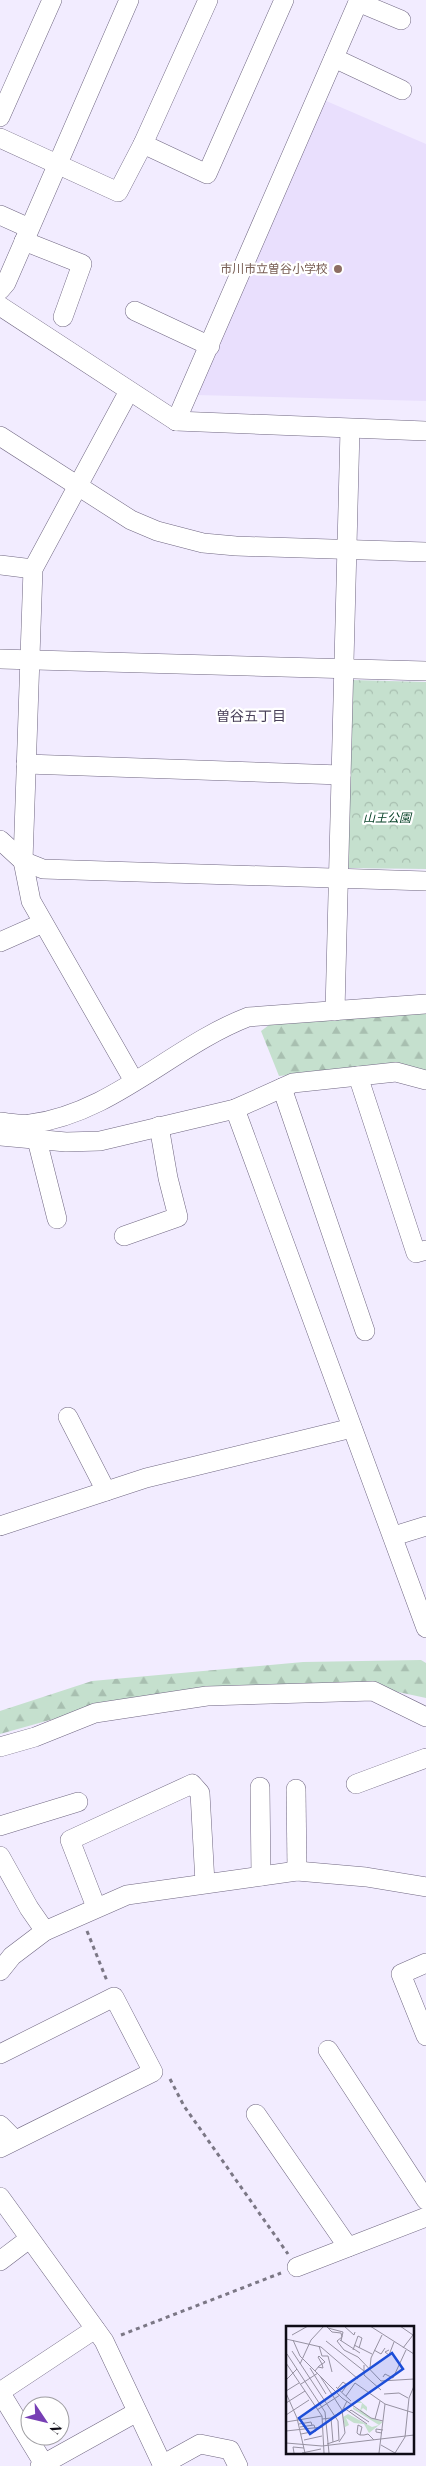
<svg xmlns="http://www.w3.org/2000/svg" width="426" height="2466" font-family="'Playfair Display','Noto Sans JP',serif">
	<defs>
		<pattern id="forest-firs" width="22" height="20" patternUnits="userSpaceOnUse" patternTransform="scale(1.25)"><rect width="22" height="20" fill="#c5e0ce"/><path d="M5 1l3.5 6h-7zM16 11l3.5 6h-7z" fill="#a8bfb0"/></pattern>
		<pattern id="park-crowns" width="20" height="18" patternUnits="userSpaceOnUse" patternTransform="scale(1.25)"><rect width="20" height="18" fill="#c5e0ce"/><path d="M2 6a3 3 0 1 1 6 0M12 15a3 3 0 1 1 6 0" fill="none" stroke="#a8bfb0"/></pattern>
	</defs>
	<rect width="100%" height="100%" fill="#f2ecff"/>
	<!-- built -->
	<path fill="#e9dffd" d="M324,100L426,144V401L195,395Z"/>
	<!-- forest -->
	<g fill="url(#forest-firs)">
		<path d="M426,1013V1074L389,1065L279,1076L261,1031L273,1022Z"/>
		<path d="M421,1660L426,1663V1698L361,1684L114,1702L0,1734V1711L92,1681L303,1662Z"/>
	</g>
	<!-- park -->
	<path fill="url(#park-crowns)" d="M352,680L426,682V869L347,868Z"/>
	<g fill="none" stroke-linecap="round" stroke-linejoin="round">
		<!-- minor casing -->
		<g stroke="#706782" stroke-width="20">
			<g id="minor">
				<path d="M358,2L401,20"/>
				<path d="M334,58L402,90"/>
				<path d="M0,117L52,0"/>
				<path d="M0,138L118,192L143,144L208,0"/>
				<path d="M143,144L207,174L284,0"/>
				<path d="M0,215L29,228"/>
				<path d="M24,241L82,264L63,317"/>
				<path d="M0,290L6,283L129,0"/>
				<path d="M0,306L176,421L426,431"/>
				<path d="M135,311L210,346"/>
				<path d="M129,391L33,569L23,861L31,901L134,1081"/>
				<path d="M176,421L359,0"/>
				<path d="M0,436L131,520L157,531L203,543L236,546L426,552"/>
				<path d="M0,565L33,569"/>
				<path d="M0,659L426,671"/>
				<path d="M26,764L341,775"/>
				<path d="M0,840L23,861L43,869L426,881"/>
				<path d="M0,942L43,923"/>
				<path d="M335,1011L350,429"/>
				<path d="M358,1076L416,1253L426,1250"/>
				<path d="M282,1088L365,1331"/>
				<path d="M235,1109L426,1628"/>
				<path d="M0,1122C10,1123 21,1125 30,1124C113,1113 173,1046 248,1017L426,1004"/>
				<path d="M0,1136L66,1142L100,1141L235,1109L293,1083L396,1072L426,1080"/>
				<path d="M37,1140L57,1219"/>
				<path d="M124,1236L178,1217L168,1178L159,1126"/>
				<path d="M68,1417L106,1491"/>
				<path d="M0,1526L146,1478L352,1428"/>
				<path d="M394,1536L426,1526"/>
				<path d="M0,1747L35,1737L95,1713L207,1696L373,1691L426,1717"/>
				<path d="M356,1784L426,1758"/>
				<path d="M260,1787L261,1876"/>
				<path d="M296,1789L297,1871"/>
				<path d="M0,1826L78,1802"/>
				<path d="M0,1856L29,1908L45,1931"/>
				<path d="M96,1907L70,1840L192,1784L200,1793L205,1883"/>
				<path d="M426,1963L401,1974L426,2036"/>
				<path d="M0,1971L12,1956L45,1931L127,1895L297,1871L366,1877L426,1887"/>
				<path d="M328,2050L426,2200"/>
				<path d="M0,2054L114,1997L153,2072L0,2148"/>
				<path d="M256,2114L348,2247"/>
				<path d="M0,2125L14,2139"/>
				<path d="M0,2197L104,2341L163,2466"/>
				<path d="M0,2261L29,2239"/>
				<path d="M297,2267L426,2217"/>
				<path d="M44,2464L0,2392L95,2329"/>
				<path d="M162,2465L200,2444L230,2450L238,2466"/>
				<path d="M40,2466L137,2412"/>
			</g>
		</g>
		<!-- path -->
		<g stroke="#7b7785" stroke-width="3" stroke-dasharray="4 4" stroke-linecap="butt">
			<path d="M87,1931L107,1981"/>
			<path d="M170,2079L184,2106L288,2254"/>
			<path d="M121,2335L281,2273"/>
		</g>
		<!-- minor -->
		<use href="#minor" stroke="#fff" stroke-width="19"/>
	</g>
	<!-- markers -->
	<circle fill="#8d6e63" stroke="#fff" stroke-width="2" cx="338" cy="269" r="5"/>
	<g text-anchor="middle" stroke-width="4.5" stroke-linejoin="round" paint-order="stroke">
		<!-- education labels -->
		<g font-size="12" fill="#785e54" stroke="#fff" text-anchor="end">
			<text x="328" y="273">市川市立曽谷小学校</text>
		</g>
		<!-- park labels -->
		<g font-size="12" font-style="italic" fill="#003d22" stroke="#fff">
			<text x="387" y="822">山王公園</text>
		</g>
		<!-- neighbourhood labels -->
		<g font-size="14" fill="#4a415a" stroke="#fff">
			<text x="251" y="721">曽谷五丁目</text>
		</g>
	</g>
	<!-- overview -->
	<g transform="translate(286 2326)">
		<rect width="128" height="128" fill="#f2ecff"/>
		<path d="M73,74L81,81V85L77,82L75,84L85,92L97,96L83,107L78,98L68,97L60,92L63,99L59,101L57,91L62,88L86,101L93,99L67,83V81L74,85L76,77H69Z" fill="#c5e0ce"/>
		<path fill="none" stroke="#9792a2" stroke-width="1" d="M40,0L46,6L55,7L56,11L51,15L58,24L72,31L95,55L128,53M58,0L68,9L69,6M84,0L128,28M114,0L127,9L117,22M42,2L57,6L55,15M6,9L22,0M0,13L35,21L72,53M7,14L14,30L56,72L85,92L97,95M54,14L74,27M40,15L78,45M68,19L86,28M33,20L36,30H42L46,46M67,24L72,10L76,12L73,22M88,24L95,28L99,22M103,24L99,26L103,29L108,16M6,25L52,95L53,114L41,118M1,28L39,86L43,127M0,37L36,90L38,127M14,38L25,14L38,0M78,39V49L95,64M24,42L40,68M84,42L85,32L96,9M29,45L33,40L39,36L33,30L32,31L36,38L37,42L32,41M34,50L56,84L59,107L53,116M97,51L99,48L107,52L120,24M0,54L11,43M69,57L99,78L128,87M15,58L32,47M50,61L65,75M52,62L57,56L61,59L56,66M0,65L13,57M0,67L11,92L19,127M98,68L113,67L122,72M60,70L69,57M0,77L19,65M58,82L81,98M31,84L54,69M63,86L65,84L83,96M0,89L23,74M45,92L47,116M36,93L45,92L56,85L61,75M89,93L94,75M0,96L36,90M13,98L25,96L26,99M14,101L28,99L30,105L15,108M0,105L36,101M96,107L90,106V103L97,104M74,109L76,101L72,99L71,107L72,108L74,109H78L82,108L88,114M18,114L36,110M0,117L36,120L128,109M95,119L109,127M8,127L7,121L18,122M16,127L35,123M93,127L99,78M109,127L119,111L123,72L128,60"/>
		<path fill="#1d4ed8" fill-opacity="0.15" stroke="#1d4ed8" stroke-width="2.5" d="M106,27L117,43L24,108L13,92Z"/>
		<rect width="128" height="128" fill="none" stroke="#0f0c16" stroke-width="2.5"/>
	</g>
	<!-- north arrow -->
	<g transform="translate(45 2421) rotate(125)"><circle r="24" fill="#ffffff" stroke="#9f9ea2"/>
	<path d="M0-4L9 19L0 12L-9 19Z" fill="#773fb5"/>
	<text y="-8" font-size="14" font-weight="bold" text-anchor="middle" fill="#0f0c16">N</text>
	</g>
</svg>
